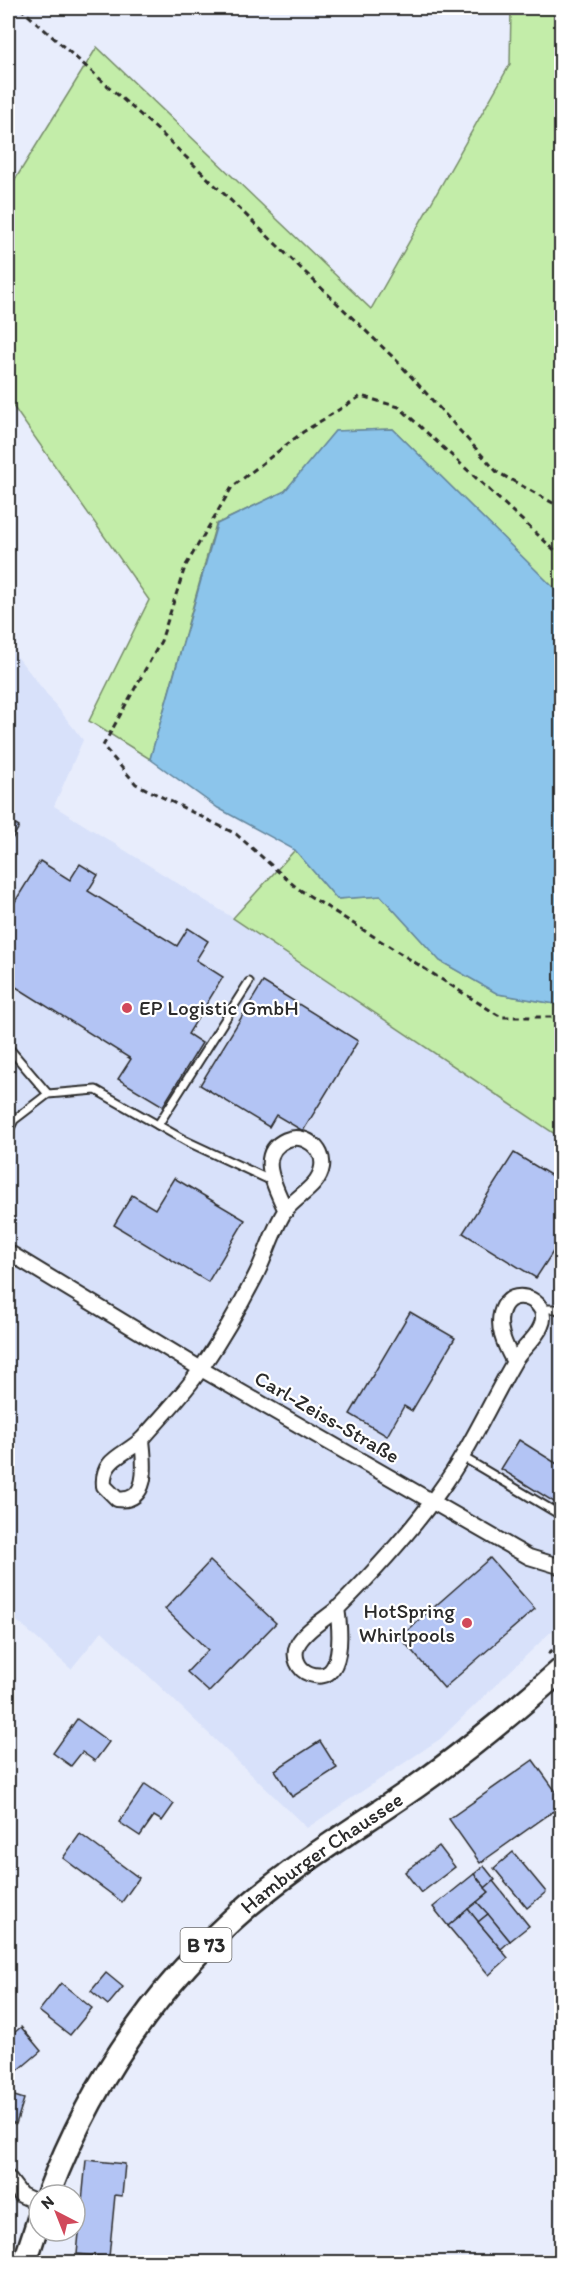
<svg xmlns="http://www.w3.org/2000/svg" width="569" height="2270" font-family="Itim,sans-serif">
	<rect width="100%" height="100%" fill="#e8edfc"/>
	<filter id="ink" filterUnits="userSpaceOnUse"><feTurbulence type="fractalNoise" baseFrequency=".0167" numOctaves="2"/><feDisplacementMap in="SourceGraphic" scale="12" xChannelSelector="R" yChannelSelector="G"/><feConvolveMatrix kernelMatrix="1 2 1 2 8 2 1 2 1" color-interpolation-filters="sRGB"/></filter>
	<g filter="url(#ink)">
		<!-- built -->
		<path fill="#d8e1fa" d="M8,645L83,740L54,806L233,918L561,1138L562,1621L440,1739L307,1828L102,1631L71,1669L8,1613Z"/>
		<!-- green -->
		<g fill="#c3eda9" stroke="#778c6a" stroke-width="1.5">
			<path d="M511,8H561V595L393,429L335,431L285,491L216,524L150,759L89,721L149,600L8,399V191L97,47L371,309L510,64Z"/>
			<path d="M295,850L337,899L381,896L440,961L498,994L561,1005V1138L233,918Z"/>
		</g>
		<!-- water -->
		<path fill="#8cc5eb" stroke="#65879e" stroke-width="1.5" d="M393,429L561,595V1005L498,994L440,961L381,896L337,899L295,850L218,808L150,759L217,524L285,491L335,431Z"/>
		<!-- building -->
		<g fill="#b3c4f4" stroke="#2b2b2b" stroke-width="1.5">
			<path d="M8,820L19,827L8,846Z"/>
			<path d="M40,861L70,880L80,864L98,875L88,891L177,946L188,928L208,941L196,960L223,977L188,1034L202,1043L163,1106L118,1079L131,1059L8,982V913Z"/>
			<path d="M263,982L358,1041L303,1131L276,1115L269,1127L200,1085Z"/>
			<path d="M514,1153L562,1182V1238L536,1278L463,1233Z"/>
			<path d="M174,1178L245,1220L208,1282L114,1225L132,1195L155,1209Z"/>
			<path d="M410,1312L455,1338L412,1411L404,1406L387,1436L350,1414Z"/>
			<path d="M519,1440L562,1467V1507L501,1469Z"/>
			<path d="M490,1558L535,1609L444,1688L400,1637Z"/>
			<path d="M210,1561L276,1623L209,1692L187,1672L208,1650L165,1609Z"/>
			<path d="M77,1719L109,1742L95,1761L82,1752L71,1766L53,1753Z"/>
			<path d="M320,1741L337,1768L292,1797L275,1770Z"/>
			<path d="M533,1760L562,1800V1805L480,1863L449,1819Z"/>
			<path d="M145,1784L174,1804L162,1821L154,1816L140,1836L119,1822Z"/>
			<path d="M80,1834L139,1878L122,1902L63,1858Z"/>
			<path d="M439,1846L455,1867L421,1893L405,1872Z"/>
			<path d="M513,1852L546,1892L527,1908L494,1868Z"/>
			<path d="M484,1866L495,1880L485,1888L474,1874Z"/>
			<path d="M474,1874L489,1892L448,1926L433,1907Z"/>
			<path d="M493,1881L529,1926L510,1941L477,1902L489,1892L485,1888Z"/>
			<path d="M477,1902L488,1914L478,1922L468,1909Z"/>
			<path d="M468,1909L508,1958L489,1975L448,1926Z"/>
			<path d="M488,1914L510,1941L501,1949L478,1922Z"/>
			<path d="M106,1973L123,1987L108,2005L91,1991Z"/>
			<path d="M61,1983L92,2008L70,2035L39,2011Z"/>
			<path d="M21,2027L41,2051L8,2079V2038Z"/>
			<path d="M8,2094L24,2099L16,2124L8,2121Z"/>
			<path d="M86,2160L125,2164L122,2196L115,2195L109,2257L77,2254Z"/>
		</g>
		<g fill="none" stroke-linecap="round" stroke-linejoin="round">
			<!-- service casing -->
			<g stroke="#2b2b2b" stroke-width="11">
				<g id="service">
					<path d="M8,1047L48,1094"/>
					<path d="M158,1125L249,982"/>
					<path d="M8,1132L14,1120L48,1094L96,1090L186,1141L272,1181"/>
					<path d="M541,1309H556L562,1312"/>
					<path d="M461,1456L562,1516"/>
				</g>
			</g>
			<!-- minor casing -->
			<g stroke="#2b2b2b" stroke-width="18">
				<g id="minor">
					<path d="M8,1252L201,1369L513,1548L529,1557L562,1567"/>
					<path d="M142,1440C144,1460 151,1504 117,1499L104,1486C101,1457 128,1455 144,1437C163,1415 186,1392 202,1367C221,1339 239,1308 255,1277C266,1256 272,1231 285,1211C296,1196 319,1187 322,1167C325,1148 303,1132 286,1140C255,1154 276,1188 286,1211"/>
					<path d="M337,1608C340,1628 346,1686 310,1674C298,1670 292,1656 298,1644C306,1629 326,1619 338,1608C374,1572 410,1533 439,1492C469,1451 489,1405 514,1362C521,1349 536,1339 541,1326C552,1303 516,1285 504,1306C494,1324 505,1346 514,1362"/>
					<path d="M8,2178L21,2195L39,2203"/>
				</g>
			</g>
			<!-- primary casing -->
			<g stroke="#2b2b2b" stroke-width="27">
				<g id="primary">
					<path id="s1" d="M48,2195C91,2082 158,1983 250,1904C302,1860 361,1825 417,1786C468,1750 516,1710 562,1669"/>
					<path d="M25,2262L39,2219"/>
				</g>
			</g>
			<!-- path -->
			<g stroke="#2b2b2b" stroke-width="3" stroke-dasharray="6 4.5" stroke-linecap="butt">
				<path d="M20,8L161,133L398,362L497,472L562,508"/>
				<path d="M562,557L399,407L361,396L303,432L232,487L185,567L161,641L103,746L136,784L236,834L297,888L501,1017H562"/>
				<path d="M548,1654L562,1641"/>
			</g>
			<!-- service -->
			<use href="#service" stroke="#fff" stroke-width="7"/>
			<!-- minor -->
			<use href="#minor" stroke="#fff" stroke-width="14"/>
			<!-- primary -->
			<use href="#primary" stroke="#fff" stroke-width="22"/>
		</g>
	</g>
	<!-- markers -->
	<g fill="#d1495b" stroke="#fff" stroke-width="2">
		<circle cx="127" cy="1008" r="6"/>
		<circle cx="467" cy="1623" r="6"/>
	</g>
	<g text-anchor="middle" stroke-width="4.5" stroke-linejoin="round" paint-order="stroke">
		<!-- shield labels -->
		<rect fill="#fff" stroke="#6b6b6b" stroke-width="1.5" x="180.5" y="1928" width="51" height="34" rx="4.5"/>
		<g font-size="20" font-weight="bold" fill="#2b2b2b">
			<text x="206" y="1952">B 73</text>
		</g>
		<!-- poi labels -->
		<g font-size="21" fill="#2b2b2b" stroke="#fff" text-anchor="start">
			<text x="139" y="1015">EP Logistic GmbH</text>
			<text x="455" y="1618" text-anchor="end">HotSpring<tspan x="455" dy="24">Whirlpools</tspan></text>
		</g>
		<!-- street labels -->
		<g font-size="21" fill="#2b2b2b" stroke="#fff">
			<text transform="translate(327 1417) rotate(30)" y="7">Carl-Zeiss-Straße</text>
			<text dy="7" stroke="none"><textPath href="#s1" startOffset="446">Hamburger Chaussee</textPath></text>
		</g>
	</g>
	<!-- margin -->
	<rect width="569" height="2270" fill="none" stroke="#fff" stroke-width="30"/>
	<rect x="15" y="15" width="539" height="2240" fill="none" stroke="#2b2b2b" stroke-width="2" filter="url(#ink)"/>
	<!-- north arrow -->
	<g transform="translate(57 2213) rotate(318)"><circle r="28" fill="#ffffff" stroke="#aaaaaa" stroke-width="1.5"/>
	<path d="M0-4.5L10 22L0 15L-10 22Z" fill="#d1495b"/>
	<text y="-9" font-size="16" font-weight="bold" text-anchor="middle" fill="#2b2b2b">N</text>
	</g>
</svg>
